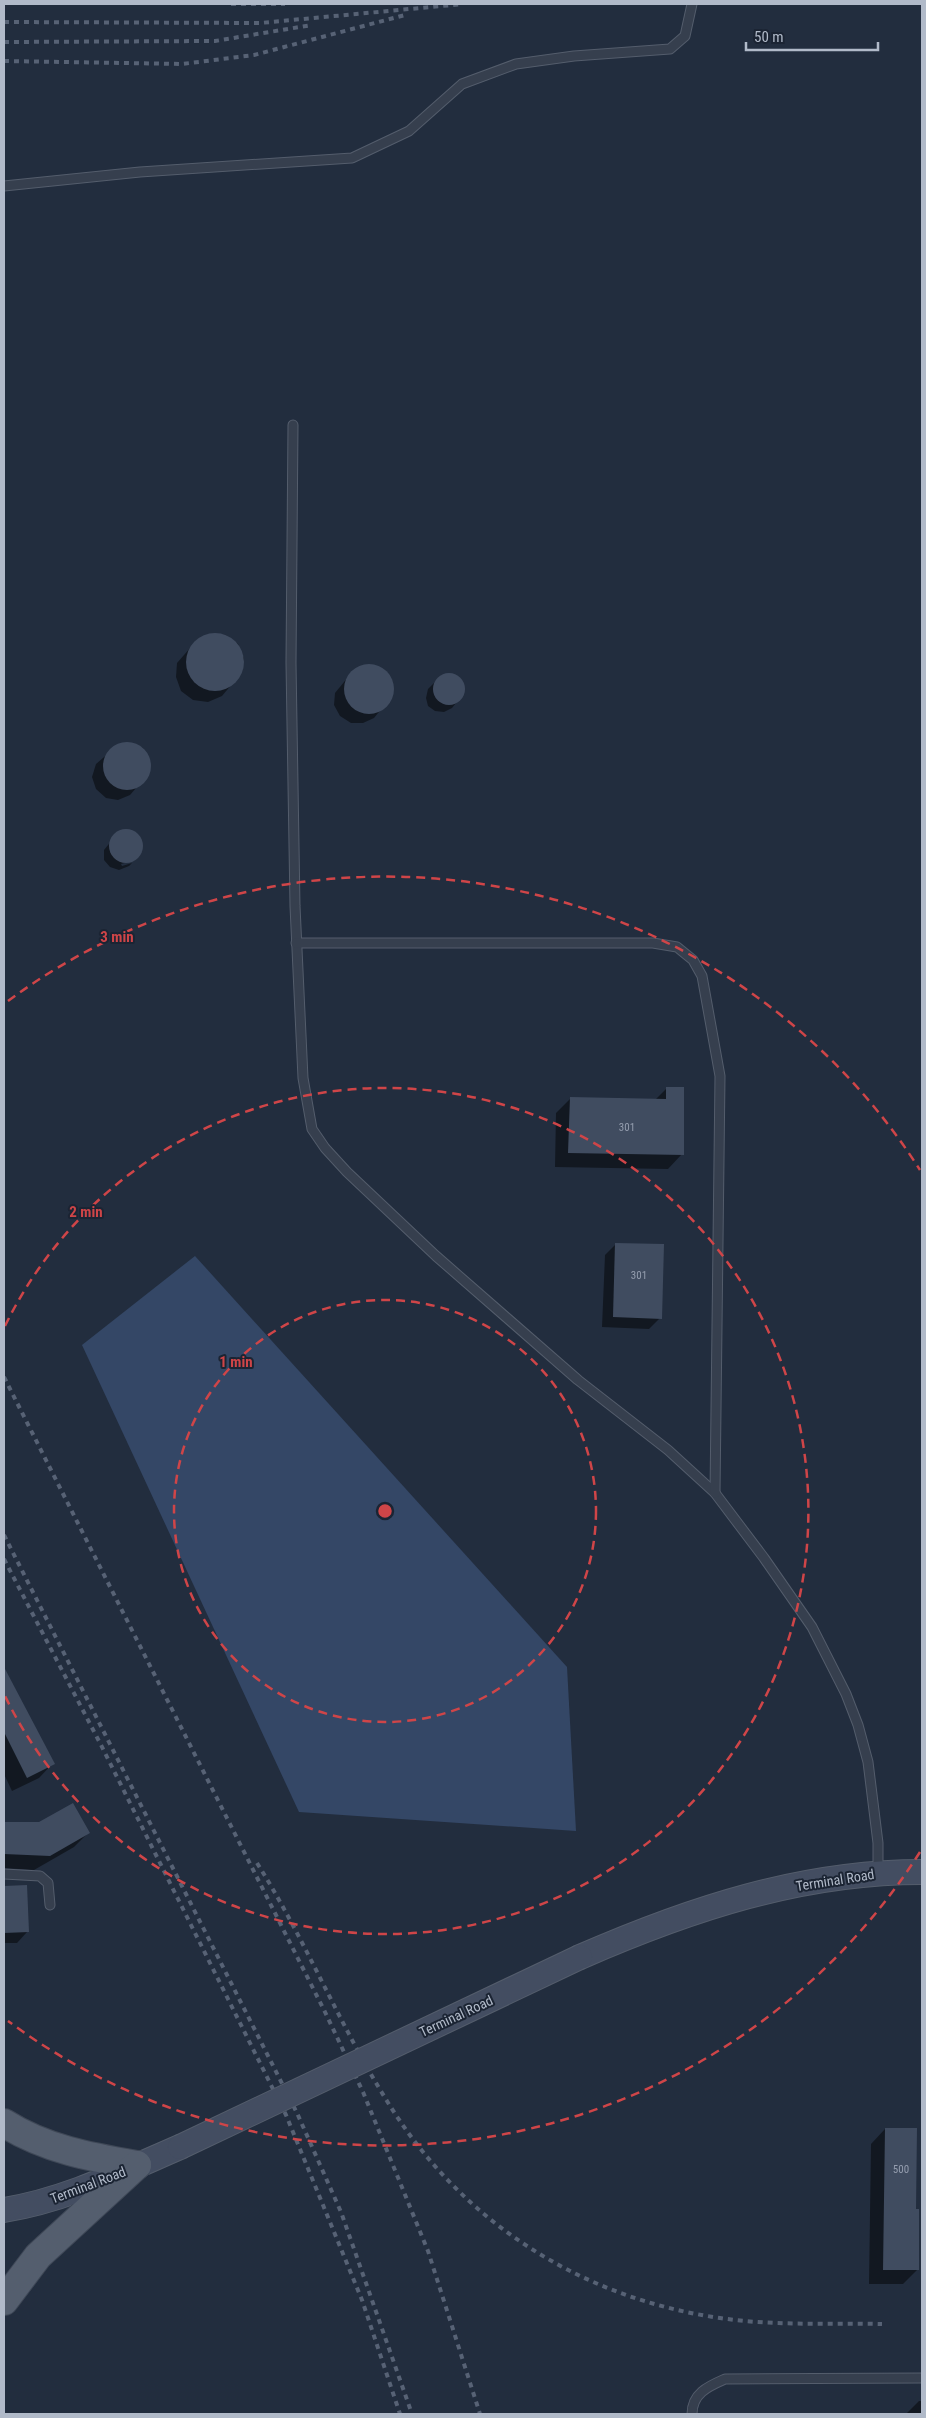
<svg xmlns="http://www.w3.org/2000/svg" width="926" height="2418" font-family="'Roboto Condensed',sans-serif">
	<rect width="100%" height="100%" fill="#222d3e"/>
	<!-- water -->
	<path fill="#344766" d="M195,1256L567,1667L576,1831L299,1812L82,1345Z"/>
	<!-- shadow -->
	<g fill="#0007">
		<path d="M211,634L226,635L238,644L244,658L242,672L222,696L208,702L193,700L181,691L176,677L177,663L198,639Z"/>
		<path d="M364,665L376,666L387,672L393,683L392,696L374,718L363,723H351L340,716L334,705L335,693L353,671Z"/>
		<path d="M450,674L458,677L464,684V693L452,708L444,712L435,711L428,706L426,698L428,689L442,675Z"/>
		<path d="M131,743L143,748L149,760V773L130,795L118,800L106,798L96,789L92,777L96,764L118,745Z"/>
		<path d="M126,830L135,833L141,841L142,851L135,860L121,864L122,866L132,863L129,866L119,870L110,867L104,860V850L117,834Z"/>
		<path d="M667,1088L682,1154L668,1169L555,1167L556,1113L570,1099L655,1100Z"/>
		<path d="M616,1244L660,1318L649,1329L602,1327L605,1255Z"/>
		<path d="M4,1670L53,1763L39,1778L12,1791L4,1774Z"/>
		<path d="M4,1823L39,1824L88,1833L74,1847L34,1870L4,1868Z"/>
		<path d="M26,1886L27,1932L17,1943H4V1887Z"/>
		<path d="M885,2129L915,2210L917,2270L903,2284H869L871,2144Z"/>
		<path d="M919,2401H922V2414H765L907,2413Z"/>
	</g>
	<!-- building -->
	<g fill="#404c60">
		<circle cx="215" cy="662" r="29"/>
		<circle cx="369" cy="689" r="25"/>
		<circle cx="449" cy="689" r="16"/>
		<circle cx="127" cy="766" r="24"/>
		<circle cx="126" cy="846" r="17"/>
		<path d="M666,1087H684V1155L568,1153L570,1097L666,1099Z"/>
		<path d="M615,1243L664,1244L662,1319L613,1317Z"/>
		<path d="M4,1667L55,1764L27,1778L4,1732Z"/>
		<path d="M73,1803L90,1833L50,1856L4,1854V1822H39Z"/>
		<path d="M27,1885L29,1932L4,1933V1886Z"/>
		<path d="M885,2128H917L916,2209H919V2270H883Z"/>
	</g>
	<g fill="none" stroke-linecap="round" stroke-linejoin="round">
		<!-- service casing -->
		<g stroke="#545d6c" stroke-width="11">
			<g id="service">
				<path d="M4,186L140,172L352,158L409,131L462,84L516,64L574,56L670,49L685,36L692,4"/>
				<path d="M293,425L291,663L295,906L303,1078L312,1129L325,1148L347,1172L436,1256L578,1380L668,1450L715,1493L764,1558L812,1627L846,1694L858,1725L868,1762L878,1843V1873"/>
				<path d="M296,943H653L677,947L693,960L702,976L720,1076L715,1493"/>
				<path d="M4,1874L40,1876L48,1883L50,1905"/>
				<path d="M692,2414C692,2393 709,2386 725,2379L922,2378"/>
			</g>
		</g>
		<!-- secondary casing -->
		<g stroke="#545d6c" stroke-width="26">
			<g id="secondary">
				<path d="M580,1957C690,1909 801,1872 922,1872"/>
				<path d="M4,2210C66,2200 122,2172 180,2147"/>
			</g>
		</g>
		<!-- primary casing -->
		<g stroke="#3f4857" stroke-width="30">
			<g id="primary">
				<path d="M4,2123C45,2149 90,2157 137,2165"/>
				<path d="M4,2301L38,2256L137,2165"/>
			</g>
		</g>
		<!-- service -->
		<use href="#service" stroke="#363f4e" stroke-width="9"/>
		<!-- secondary -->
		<use href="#secondary" stroke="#434d61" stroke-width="24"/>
		<!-- primary -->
		<use href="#primary" stroke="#545e6e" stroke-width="28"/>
		<!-- rail -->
		<g stroke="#576275" stroke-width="4" stroke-dasharray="5 5" stroke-linecap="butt">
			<path d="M231,4H285"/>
			<path d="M4,22L260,23L463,4"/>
			<path d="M4,42L215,41L312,25"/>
			<path d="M4,61L182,64L254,55L405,15"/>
			<path d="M4,1377L325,2012L363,2092L428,2251L480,2414"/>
			<path d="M4,1535L297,2113L341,2212L412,2414"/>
			<path d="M4,1559L101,1745L286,2115L362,2300L400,2414"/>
			<path d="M257,1863C305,1939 339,2024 387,2101C461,2222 581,2298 720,2318C773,2326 828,2323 882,2324"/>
		</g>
		<!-- secondary-bridge casing -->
		<g stroke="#545d6c" stroke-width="26" stroke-linecap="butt">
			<path id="secondary-bridge" d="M180,2147L580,1957"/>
		</g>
		<!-- secondary-bridge -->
		<use href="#secondary-bridge" stroke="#434d61" stroke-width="24"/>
	</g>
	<!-- distance rings -->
	<g fill="none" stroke="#cf4548" stroke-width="2.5" stroke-dasharray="9 6">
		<circle cx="385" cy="1511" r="211"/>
		<path d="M5 1326A423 423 0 1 1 5 1696"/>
		<path d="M920 1852A634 634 0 0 1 8 2021M8 1001A634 634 0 0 1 920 1170"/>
	</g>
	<g text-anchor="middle" stroke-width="4" stroke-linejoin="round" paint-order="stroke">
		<!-- number labels -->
		<g font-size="11" fill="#959eaf">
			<text x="627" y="1131">301</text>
			<text x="639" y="1279">301</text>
			<text x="901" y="2173">500</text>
		</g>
		<!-- street labels -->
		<g font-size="14" fill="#b1bac9" stroke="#1b2433">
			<text transform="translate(835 1880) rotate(-9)" y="5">Terminal Road</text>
			<text transform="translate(456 2016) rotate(-25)" y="5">Terminal Road</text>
			<text transform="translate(88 2185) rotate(-21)" y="5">Terminal Road</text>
		</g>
	</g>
	<circle cx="385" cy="1511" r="8" fill="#cf4548" stroke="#1b2433" stroke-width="2.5"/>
	<g font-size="15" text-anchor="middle" font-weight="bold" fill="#cf4548" stroke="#1b2433" stroke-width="4" stroke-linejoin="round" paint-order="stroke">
		<text x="117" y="942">3 min</text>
		<text x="86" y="1217">2 min</text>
		<text x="236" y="1367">1 min</text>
	</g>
	<!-- border -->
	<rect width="926" height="2418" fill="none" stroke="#b1bac9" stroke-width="10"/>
	<!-- scale -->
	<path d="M746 42v8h132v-8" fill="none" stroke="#b1bac9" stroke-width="2.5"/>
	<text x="754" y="42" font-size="15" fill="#b1bac9" stroke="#1b2433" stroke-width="4" paint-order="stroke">50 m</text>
</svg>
